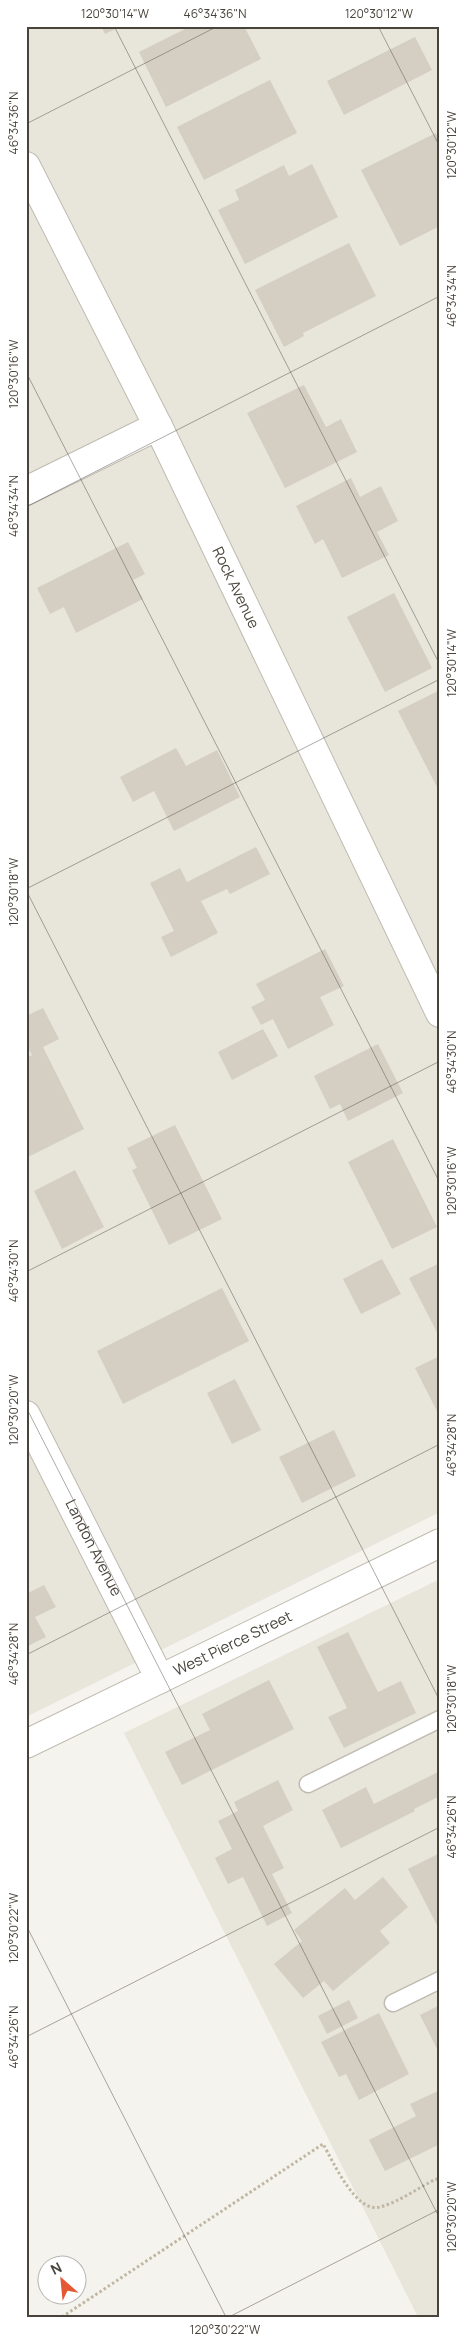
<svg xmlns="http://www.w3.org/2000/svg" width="466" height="2343" font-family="Manrope,sans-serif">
	<rect width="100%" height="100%" fill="#f5f3ed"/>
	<!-- residential -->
	<g fill="#e8e5db">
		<path d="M26,26H440V1512L26,1717Z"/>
		<path d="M440,1579V2317H418L124,1733Z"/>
	</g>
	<!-- building -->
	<g fill="#d5cfc3">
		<path d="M101,26H122L105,34Z"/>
		<path d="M191,26H244L261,59L166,107L139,52Z"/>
		<path d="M415,37L432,70L344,115L327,81Z"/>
		<path d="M270,80L297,133L204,180L177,127Z"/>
		<path d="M436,133L440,141V226L400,246L361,170Z"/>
		<path d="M312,164L338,217L245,264L218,210L239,200L235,190L284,165L289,176Z"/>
		<path d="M349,243L376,296L303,333L304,336L284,347L255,290Z"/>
		<path d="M304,385L326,427L341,419L357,452L285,488L247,413Z"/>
		<path d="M351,478L360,497L381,486L398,521L377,532L389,555L342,578L323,539L315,544L296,506Z"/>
		<path d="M128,542L145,574L133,580L143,599L76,633L64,607L50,614L37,588Z"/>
		<path d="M394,593L432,668L385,692L347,617Z"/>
		<path d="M440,690V793L398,711Z"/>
		<path d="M176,748L186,766L217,750L240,797L174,831L154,791L133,802L120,777Z"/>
		<path d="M256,847L270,874L230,894L227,889L201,901L218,933L171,957L161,937L174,931L150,883L180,868L187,882Z"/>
		<path d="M325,949L344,986L320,997L334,1025L288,1049L273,1019L261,1025L251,1007L265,1000L256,984Z"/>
		<path d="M43,1008L59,1039L43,1047L84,1129L26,1158V1058L32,1055L26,1044V1016Z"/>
		<path d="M263,1029L278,1056L232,1080L218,1052Z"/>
		<path d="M378,1044L403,1093L348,1121L340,1104L330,1109L314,1076Z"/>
		<path d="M175,1125L222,1219L169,1245L132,1170L137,1168L127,1148Z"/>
		<path d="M393,1139L437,1227L392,1249L348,1162Z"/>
		<path d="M75,1170L104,1227L62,1249L34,1191Z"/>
		<path d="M382,1259L401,1294L361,1314L343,1279Z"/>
		<path d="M440,1263V1338L409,1278Z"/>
		<path d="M222,1288L249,1341L123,1404L97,1351Z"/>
		<path d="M440,1356V1417L415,1368Z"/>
		<path d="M235,1379L261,1430L232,1444L207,1393Z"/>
		<path d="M334,1430L356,1476L302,1503L279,1457Z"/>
		<path d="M44,1585L56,1607L35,1617L46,1637L26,1647V1594Z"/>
		<path d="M348,1632L378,1692L401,1681L416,1713L344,1748L328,1717L347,1708L317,1647Z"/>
		<path d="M269,1680L294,1729L182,1785L165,1752L210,1730L202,1714Z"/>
		<path d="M440,1771V1796L414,1809L415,1811L341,1848L322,1810L366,1787L374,1804Z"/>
		<path d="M278,1780L293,1810L263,1826L284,1868L272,1874L292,1913L267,1926L243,1877L228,1884L215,1858L232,1849L218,1821L238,1811L234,1802Z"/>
		<path d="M440,1853V1931L408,1869Z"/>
		<path d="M383,1877L408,1907L380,1931L390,1943L333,1991L324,1981L303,1998L274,1964L302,1941L294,1930L345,1888L355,1900Z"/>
		<path d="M349,2000L358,2018L327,2034L318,2016Z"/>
		<path d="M440,2005V2055L420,2015Z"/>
		<path d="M379,2013L409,2074L359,2100L346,2074L339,2077L321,2042Z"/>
		<path d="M440,2090V2144L385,2171L369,2140L416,2116L410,2104Z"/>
	</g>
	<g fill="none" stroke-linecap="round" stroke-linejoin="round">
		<!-- lane casing -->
		<g stroke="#c0bbb0" stroke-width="19">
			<g id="lane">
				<path d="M308,1784L440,1719"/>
				<path d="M393,2003L440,1980"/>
			</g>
		</g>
		<!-- street casing -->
		<g stroke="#c0bbb0" stroke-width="30">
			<g id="street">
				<path id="s1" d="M26,166L158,426L440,1013"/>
				<path d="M26,491L158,426"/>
				<path id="s2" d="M26,1415L160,1679"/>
				<path id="s3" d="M26,1744L440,1543"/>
			</g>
		</g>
		<!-- path -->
		<path stroke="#c0b7a3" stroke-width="3" stroke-dasharray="2.5 2.5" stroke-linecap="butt" d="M62,2317L323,2144C333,2161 356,2214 380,2207C399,2202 418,2188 436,2179L440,2182"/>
		<!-- lane -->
		<use href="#lane" stroke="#fff" stroke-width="16"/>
		<!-- street -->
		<use href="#street" stroke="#fff" stroke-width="28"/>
	</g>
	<!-- ticks -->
	<path fill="none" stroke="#49443b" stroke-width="1" stroke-opacity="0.45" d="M114,26L440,665M378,26L440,147M26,124L218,26M26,372L440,1183M26,507L440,296M26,889L440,679M26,890L440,1701M26,1272L440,1061M26,1407L440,2219M26,1655L440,1444M26,1925L226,2317M26,2037L440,1827M229,2317L440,2209"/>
	<g text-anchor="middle" stroke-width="4" stroke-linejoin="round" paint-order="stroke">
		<!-- street labels -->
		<g font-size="15" fill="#49443b" stroke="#fff">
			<text dy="5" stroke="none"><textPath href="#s1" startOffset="471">Rock Avenue</textPath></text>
			<text dy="5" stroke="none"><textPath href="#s2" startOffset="149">Landon Avenue</textPath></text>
			<text dy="5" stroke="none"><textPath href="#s3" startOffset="230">West Pierce Street</textPath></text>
		</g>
	</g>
	<!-- border -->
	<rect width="466" height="2343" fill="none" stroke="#ffffff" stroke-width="55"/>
	<!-- north arrow -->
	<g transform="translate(62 2280) rotate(333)"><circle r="24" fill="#ffffff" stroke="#b6b4b1"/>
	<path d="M0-4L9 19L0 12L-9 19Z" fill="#e45934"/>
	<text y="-8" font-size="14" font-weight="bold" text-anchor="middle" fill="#49443b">N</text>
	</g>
	<rect x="28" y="28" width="410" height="2288" fill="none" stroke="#49443b" stroke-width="2"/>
	<g font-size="12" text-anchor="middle" fill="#49443b">
		<text x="115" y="18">120°30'14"W</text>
		<text x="215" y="18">46°34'36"N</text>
		<text x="379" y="18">120°30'12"W</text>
		<text transform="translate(14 123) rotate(-90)" y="4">46°34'36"N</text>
		<text transform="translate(452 145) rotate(-90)" y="4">120°30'12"W</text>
		<text transform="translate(452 296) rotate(-90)" y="4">46°34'34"N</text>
		<text transform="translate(14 374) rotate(-90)" y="4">120°30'16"W</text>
		<text transform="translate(14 506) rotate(-90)" y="4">46°34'34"N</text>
		<text transform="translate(452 663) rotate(-90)" y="4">120°30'14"W</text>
		<text transform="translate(14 892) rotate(-90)" y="4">120°30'18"W</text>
		<text transform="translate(452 1062) rotate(-90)" y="4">46°34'30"N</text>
		<text transform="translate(452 1181) rotate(-90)" y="4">120°30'16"W</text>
		<text transform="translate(14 1271) rotate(-90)" y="4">46°34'30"N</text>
		<text transform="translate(14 1410) rotate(-90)" y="4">120°30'20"W</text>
		<text transform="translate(452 1445) rotate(-90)" y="4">46°34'28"N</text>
		<text transform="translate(14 1654) rotate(-90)" y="4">46°34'28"N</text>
		<text transform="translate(452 1699) rotate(-90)" y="4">120°30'18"W</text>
		<text transform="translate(452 1827) rotate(-90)" y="4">46°34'26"N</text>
		<text transform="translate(14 1928) rotate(-90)" y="4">120°30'22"W</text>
		<text transform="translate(14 2037) rotate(-90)" y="4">46°34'26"N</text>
		<text transform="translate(452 2217) rotate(-90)" y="4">120°30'20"W</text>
		<text x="225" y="2334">120°30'22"W</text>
	</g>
</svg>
